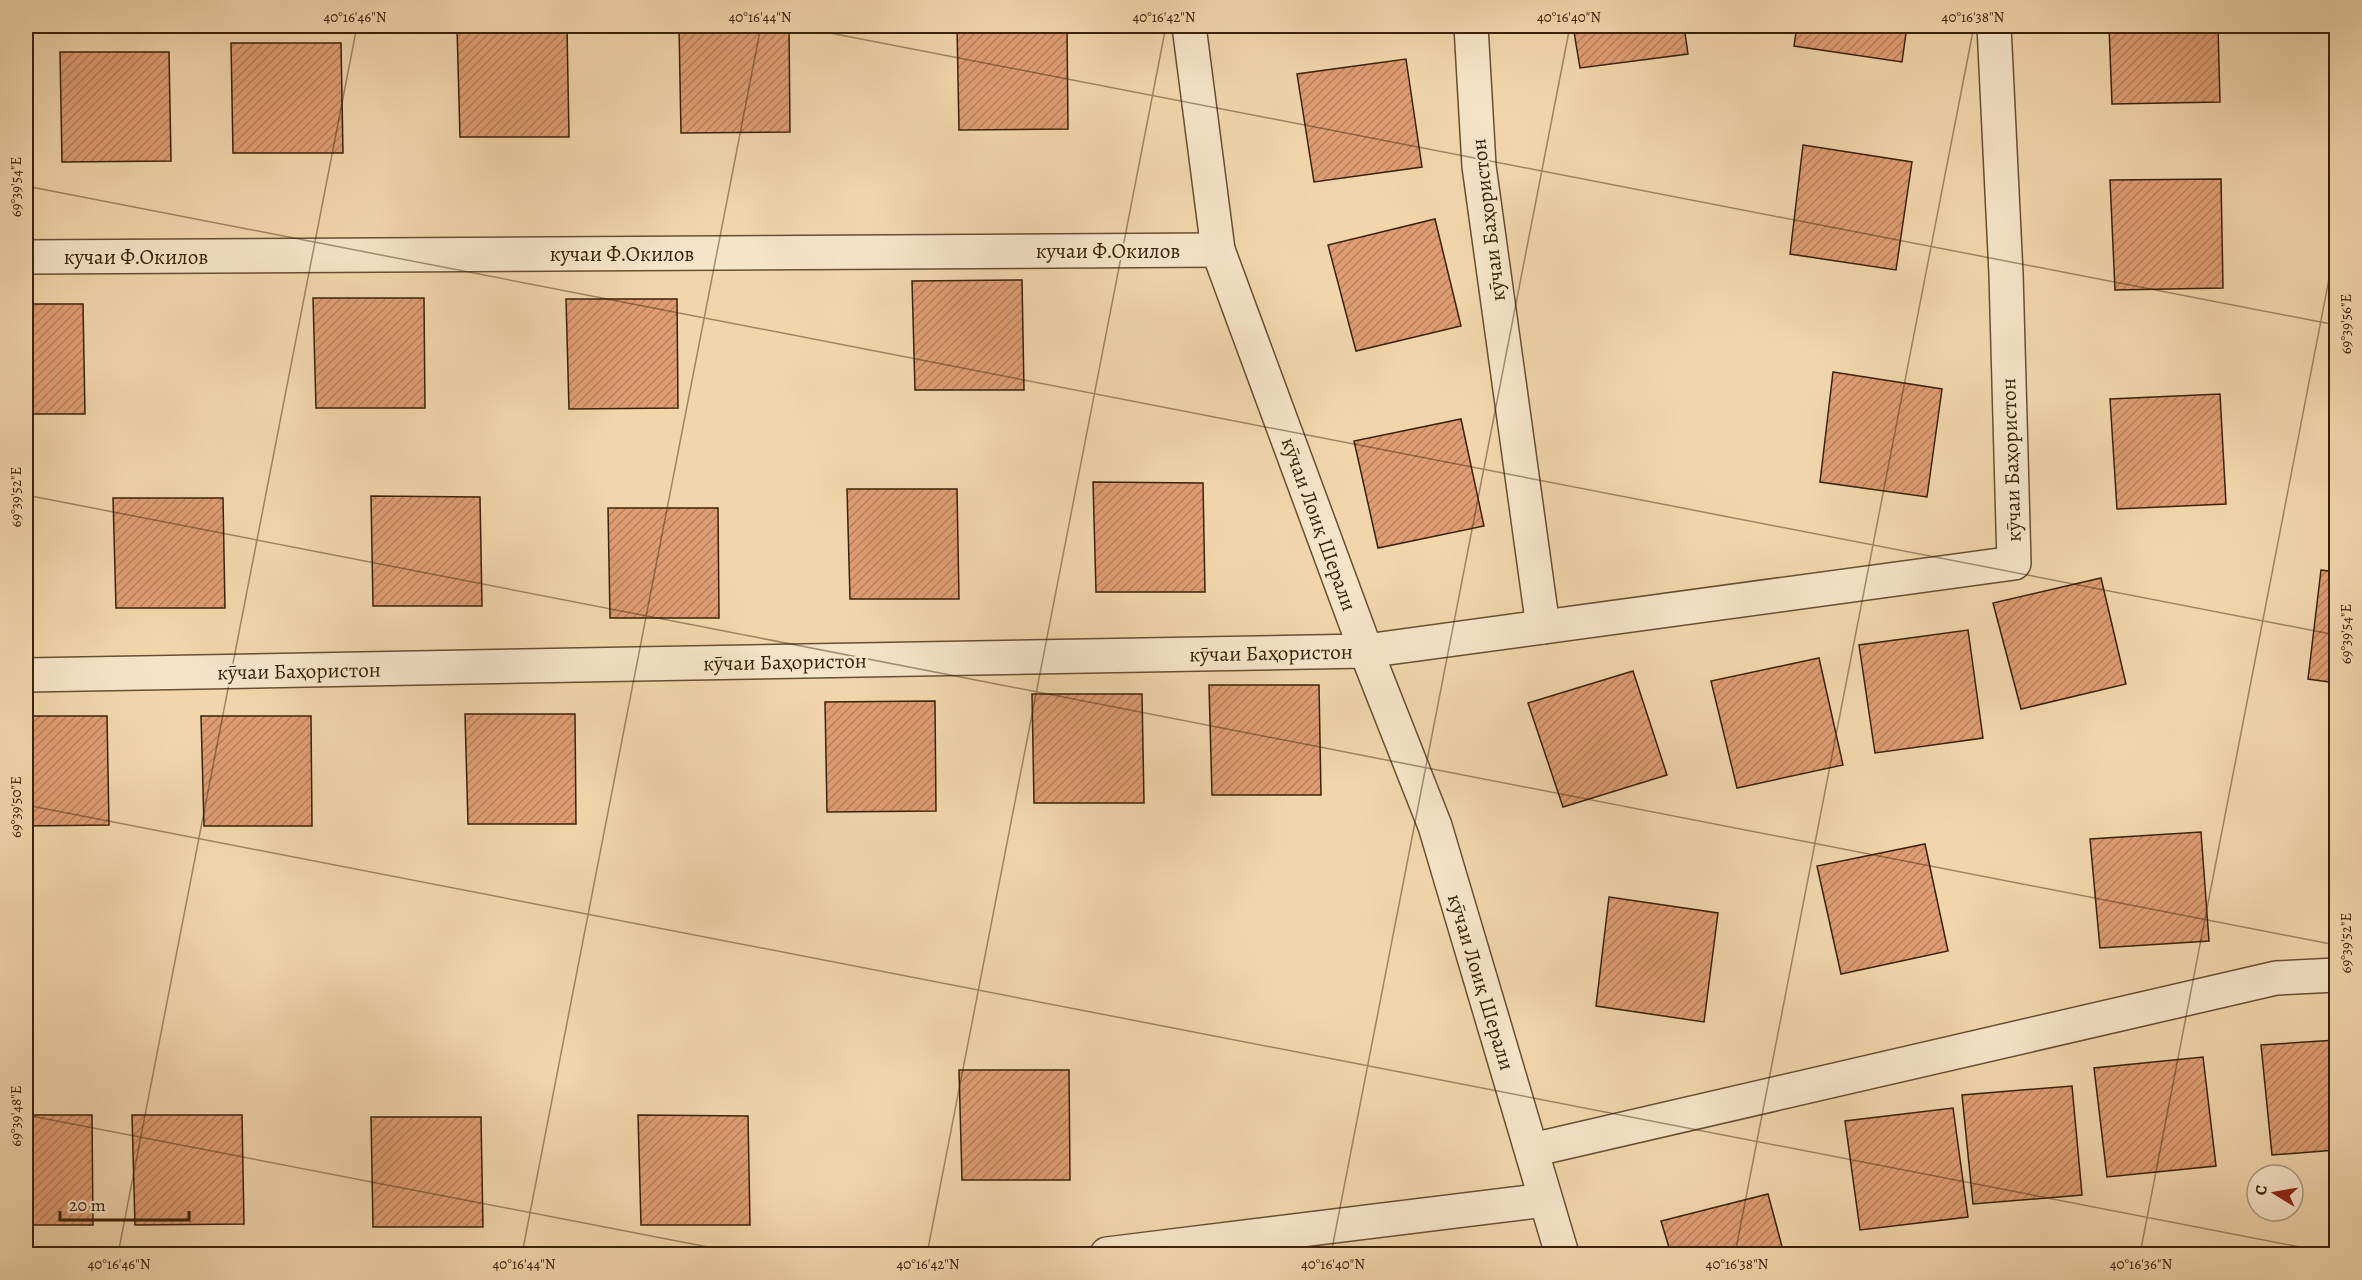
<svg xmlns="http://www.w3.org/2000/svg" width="2362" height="1280" font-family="Alegreya,serif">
	<defs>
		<pattern id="building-hatch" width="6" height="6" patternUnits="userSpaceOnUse" patternTransform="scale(1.5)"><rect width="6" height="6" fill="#df9d73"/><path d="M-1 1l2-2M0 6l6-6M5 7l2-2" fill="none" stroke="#b6805d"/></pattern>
	</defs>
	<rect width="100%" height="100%" fill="#f1d6ac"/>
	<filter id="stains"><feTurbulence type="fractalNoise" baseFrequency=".00333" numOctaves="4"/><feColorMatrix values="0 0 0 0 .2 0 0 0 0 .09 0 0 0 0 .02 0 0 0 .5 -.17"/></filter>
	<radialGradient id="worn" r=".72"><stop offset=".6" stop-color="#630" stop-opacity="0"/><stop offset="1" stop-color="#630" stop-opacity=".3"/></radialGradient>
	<!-- building -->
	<g fill="url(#building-hatch)" stroke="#3a2209" stroke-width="1.5">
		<path d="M679,26H789L790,132L681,133Z"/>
		<path d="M957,26H1067L1068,129L959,130Z"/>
		<path d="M1573,26H1684L1688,54L1580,68Z"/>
		<path d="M1797,26H1907L1902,62L1794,46Z"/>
		<path d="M2109,26H2218L2220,102L2112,104Z"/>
		<path d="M457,27H567L569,137H460Z"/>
		<path d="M231,43H341L343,153H233Z"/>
		<path d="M60,52H169L171,161L62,162Z"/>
		<path d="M1406,59L1422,167L1314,182L1297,74Z"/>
		<path d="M1803,145L1912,162L1896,270L1790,254Z"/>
		<path d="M2221,179L2223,288L2115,290L2110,180Z"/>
		<path d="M1435,219L1461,326L1356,351L1328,245Z"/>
		<path d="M1022,280L1024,390H915L912,281Z"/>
		<path d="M313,298H424L425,408H316Z"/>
		<path d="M566,299H677L678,408L569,409Z"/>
		<path d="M26,304H83L85,414H26Z"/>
		<path d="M1833,372L1942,389L1927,497L1820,482Z"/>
		<path d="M2220,394L2226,504L2117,509L2110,399Z"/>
		<path d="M1461,419L1484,526L1378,548L1354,441Z"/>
		<path d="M1093,482L1203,483L1205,592H1096Z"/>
		<path d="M847,489H957L959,599H850Z"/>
		<path d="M371,496L480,497L482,606H373Z"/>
		<path d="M113,498H223L225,608H116Z"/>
		<path d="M608,508H718L719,618H610Z"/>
		<path d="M2321,570L2336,572V683L2308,679Z"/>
		<path d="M2101,578L2126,684L2021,709L1993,603Z"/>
		<path d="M1968,630L1983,738L1875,753L1859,645Z"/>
		<path d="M1819,658L1843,765L1737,788L1711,681Z"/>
		<path d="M1633,671L1667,775L1563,807L1528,703Z"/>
		<path d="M1209,685H1319L1321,795H1212Z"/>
		<path d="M1032,694H1142L1144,803H1034Z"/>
		<path d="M935,701L936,811L827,812L825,702Z"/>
		<path d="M465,714H575L576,824H468Z"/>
		<path d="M26,716H107L109,825L26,826Z"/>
		<path d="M201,716H311L312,826H204Z"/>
		<path d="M2201,832L2209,941L2100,948L2090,839Z"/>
		<path d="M1925,844L1948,951L1841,974L1817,866Z"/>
		<path d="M1609,897L1718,913L1704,1022L1596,1006Z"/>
		<path d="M2336,1040V1150L2272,1155L2261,1045Z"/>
		<path d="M2203,1057L2216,1166L2107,1177L2094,1068Z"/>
		<path d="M959,1070H1069L1070,1180H962Z"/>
		<path d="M2072,1086L2082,1195L1973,1204L1962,1095Z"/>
		<path d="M1953,1108L1968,1217L1860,1230L1845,1121Z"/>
		<path d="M26,1115H92L93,1225H26Z"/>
		<path d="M132,1115H242L244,1224L135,1225Z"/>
		<path d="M638,1115L748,1116L750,1225H641Z"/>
		<path d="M371,1117H481L483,1227H373Z"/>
		<path d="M1768,1194L1784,1254H1671L1661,1221Z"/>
	</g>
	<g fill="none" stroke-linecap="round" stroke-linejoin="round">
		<!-- street casing -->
		<g stroke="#684f32" stroke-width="36">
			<g id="street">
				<path d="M1189,26L1218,250L1366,651L1435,826L1562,1254"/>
				<path d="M1471,26L1479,166L1543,627"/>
				<path d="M26,257L1218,250"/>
				<path d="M26,675L1366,651L2014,563L2006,274L1994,26"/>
				<path d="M1532,1150L2276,978L2336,975"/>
				<path d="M1107,1254L1545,1200"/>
			</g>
		</g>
		<!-- street -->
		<use href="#street" stroke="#f6e4c9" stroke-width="33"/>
	</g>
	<!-- ticks -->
	<path fill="none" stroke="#3a2209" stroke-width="1.5" stroke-opacity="0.45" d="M794,26L2336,325M26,186L2336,635M26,495L2336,945M26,805L2336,1254M26,1115L744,1254M118,1254L357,26M522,1254L761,26M927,1254L1166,26M1331,1254L1570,26M1735,1254L1974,26M2140,1254L2336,243"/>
	<g text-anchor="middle" stroke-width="4.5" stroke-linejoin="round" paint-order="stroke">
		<!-- street labels -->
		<g font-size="21" fill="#3a2209" stroke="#f6e4c9">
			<text transform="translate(1488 220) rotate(-97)" y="7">кӯчаи Баҳористон</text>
			<text x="1108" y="258">кучаи Ф.Окилов</text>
			<text x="622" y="261">кучаи Ф.Окилов</text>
			<text x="136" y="264">кучаи Ф.Окилов</text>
			<text transform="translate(2011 460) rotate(-92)" y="7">кӯчаи Баҳористон</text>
			<text transform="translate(1319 524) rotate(70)" y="7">кӯчаи Лоиқ Шерали</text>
			<text transform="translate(1271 653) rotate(-1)" y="7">кӯчаи Баҳористон</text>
			<text transform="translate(785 662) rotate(-1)" y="7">кӯчаи Баҳористон</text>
			<text transform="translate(299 671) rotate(-1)" y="7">кӯчаи Баҳористон</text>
			<text transform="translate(1481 982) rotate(73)" y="7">кӯчаи Лоиқ Шерали</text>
		</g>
	</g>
	<!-- margin -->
	<rect width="2362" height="1280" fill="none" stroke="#f1d6ac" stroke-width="66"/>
	<!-- north arrow -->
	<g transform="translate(2275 1193) rotate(281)"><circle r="28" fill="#f6e4c9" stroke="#ab967c" stroke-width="1.5"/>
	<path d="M0-4.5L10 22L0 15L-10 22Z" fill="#8f2418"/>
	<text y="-9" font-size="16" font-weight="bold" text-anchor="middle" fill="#3a2209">С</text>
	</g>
	<!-- scale -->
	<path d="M60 1211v9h129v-9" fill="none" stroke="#3a2209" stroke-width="3"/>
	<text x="69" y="1211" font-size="18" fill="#3a2209" stroke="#f6e4c9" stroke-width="4.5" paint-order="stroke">20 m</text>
	<rect x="33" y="33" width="2296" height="1214" fill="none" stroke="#3a2209" stroke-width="2"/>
	<g font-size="15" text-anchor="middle" fill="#3a2209">
		<text x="355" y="22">40°16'46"N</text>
		<text x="760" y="22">40°16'44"N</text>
		<text x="1164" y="22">40°16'42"N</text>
		<text x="1569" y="22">40°16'40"N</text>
		<text x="1973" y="22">40°16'38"N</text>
		<text transform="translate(16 187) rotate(-90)" y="5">69°39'54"E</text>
		<text transform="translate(2346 324) rotate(-90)" y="5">69°39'56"E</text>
		<text transform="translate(16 497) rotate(-90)" y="5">69°39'52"E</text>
		<text transform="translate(2346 634) rotate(-90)" y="5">69°39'54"E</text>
		<text transform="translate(16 807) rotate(-90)" y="5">69°39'50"E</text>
		<text transform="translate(2346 943) rotate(-90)" y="5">69°39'52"E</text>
		<text transform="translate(16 1116) rotate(-90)" y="5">69°39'48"E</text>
		<text x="119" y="1269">40°16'46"N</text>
		<text x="524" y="1269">40°16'44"N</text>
		<text x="928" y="1269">40°16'42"N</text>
		<text x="1333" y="1269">40°16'40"N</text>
		<text x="1737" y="1269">40°16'38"N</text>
		<text x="2141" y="1269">40°16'36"N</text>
	</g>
	<rect width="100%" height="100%" filter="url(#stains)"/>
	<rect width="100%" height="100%" fill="url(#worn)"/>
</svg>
